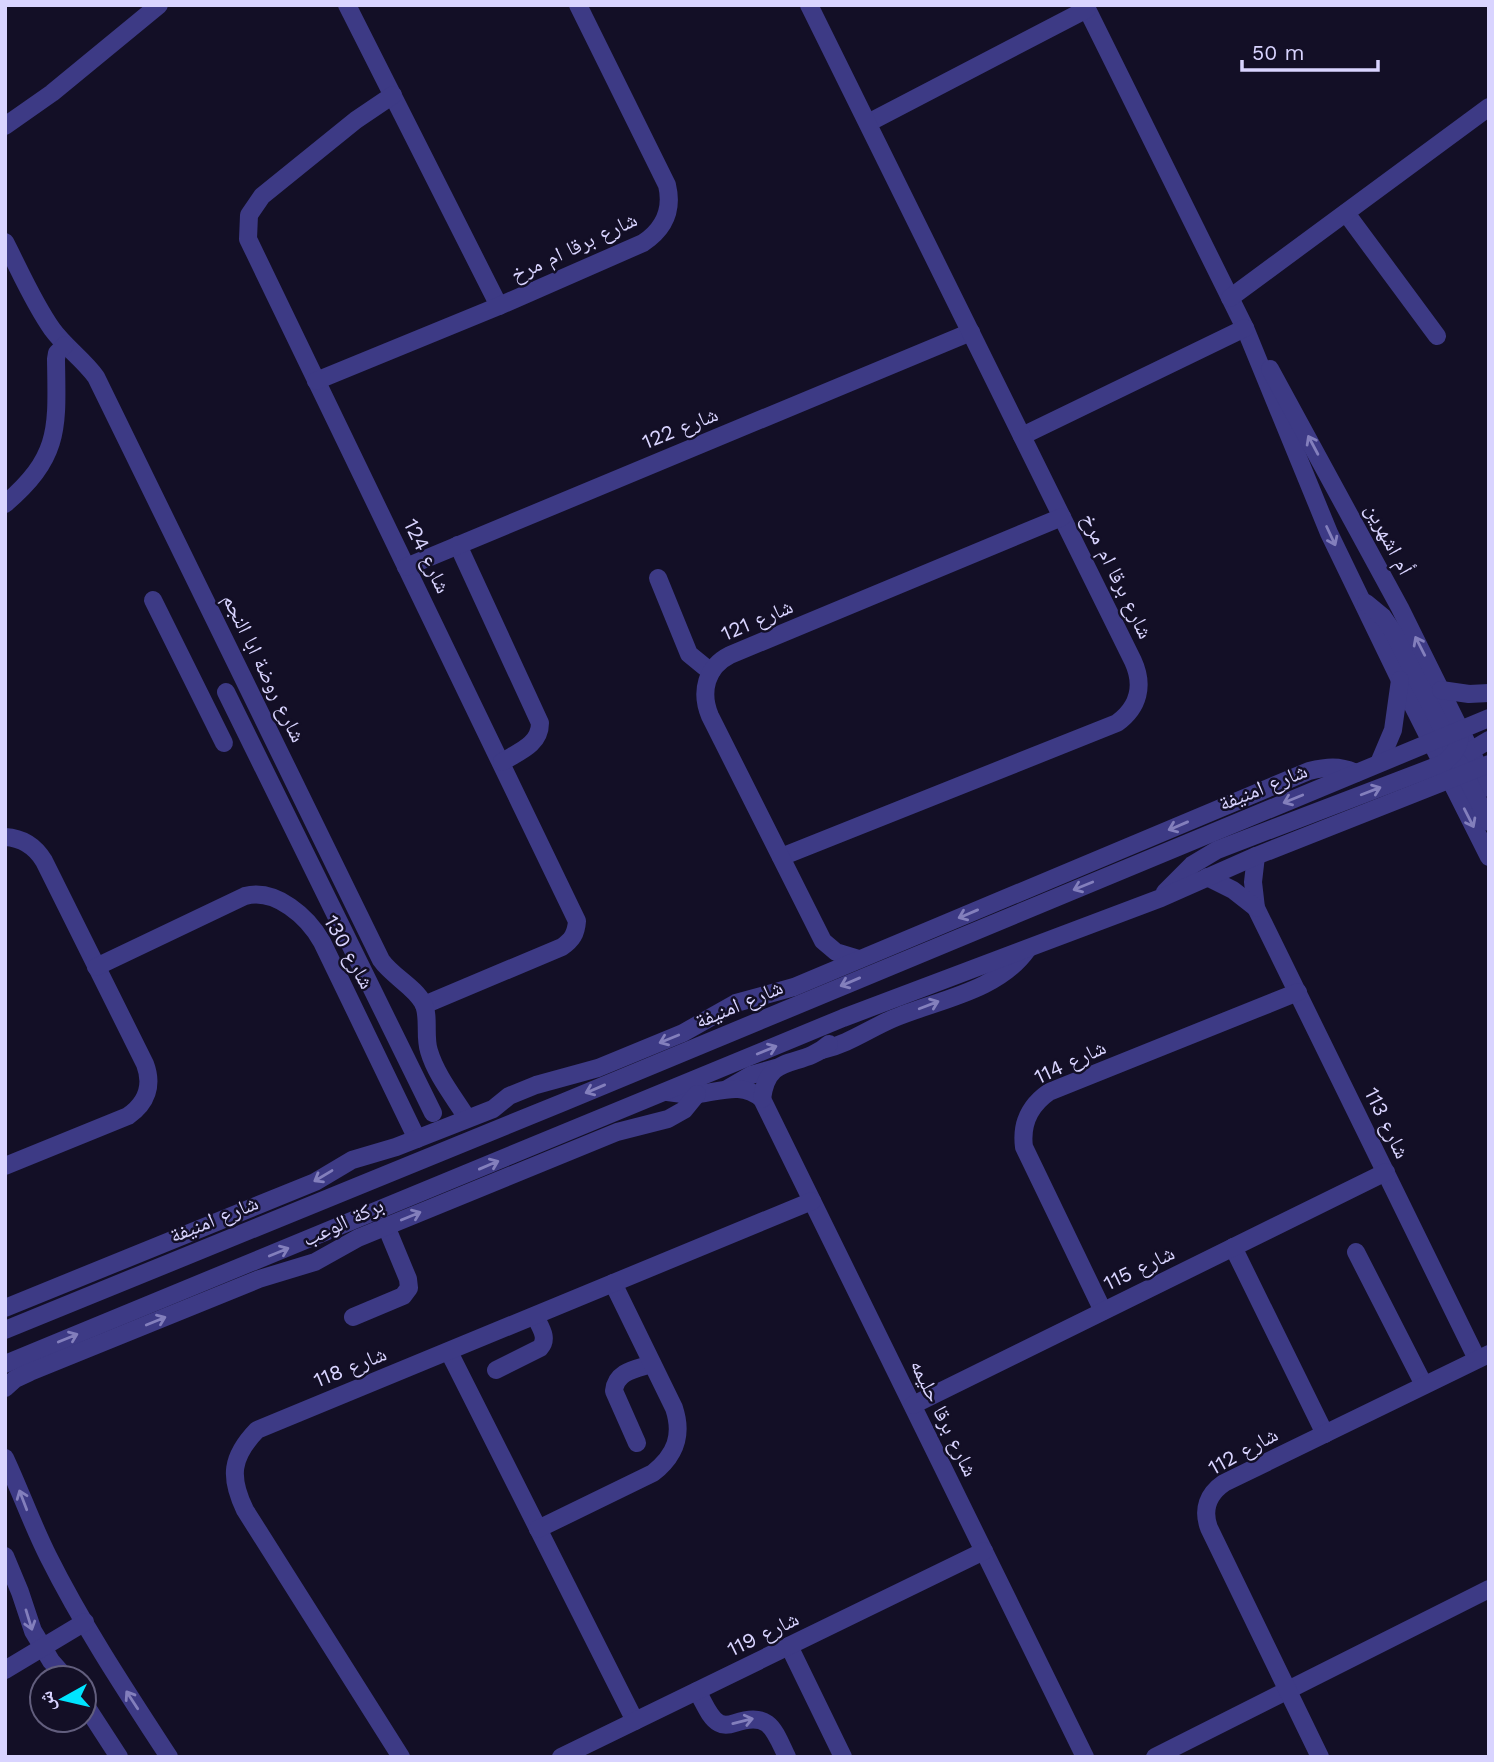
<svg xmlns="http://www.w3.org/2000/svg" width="1494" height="1762" font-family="'Work Sans','Noto Naskh Arabic',sans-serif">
	<rect width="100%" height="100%" fill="#130f26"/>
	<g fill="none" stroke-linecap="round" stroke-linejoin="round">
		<!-- minor -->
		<g stroke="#3d3a85" stroke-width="18">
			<path d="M347,5L499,306"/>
			<path d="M1085,5L1245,328L1329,533L1400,680L1489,857"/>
			<path d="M393,95L356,120L262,196L249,215L248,239L577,921C576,934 572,940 562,947L424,1005"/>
			<path d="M868,123L1087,9"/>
			<path d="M5,126L52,93L159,5"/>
			<path d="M1346,213L1437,336"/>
			<path d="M5,242C20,271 33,302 52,329C65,347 83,359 96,377L381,960C392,976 415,987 423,1003C430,1016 424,1036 429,1051C436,1075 454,1097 467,1118"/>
			<path d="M1230,298L1489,107"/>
			<path d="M1270,369L1400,608L1489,788"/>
			<path d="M316,381L499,306L643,243C664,229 673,210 667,185L578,5"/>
			<path d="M1022,436L1245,328"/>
			<path d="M5,504C61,456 57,428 56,359L57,353L65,345"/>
			<path d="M458,545L540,723C540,745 518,752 502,762"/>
			<path d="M406,567L971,332"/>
			<path d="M658,578L689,654L711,672"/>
			<path d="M153,600L224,743"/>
			<path d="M1366,603L1383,617L1392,630L1451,746"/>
			<path d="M1441,690L1469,694L1489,693"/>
			<path d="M226,692L433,1113"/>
			<path d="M1462,756L1489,740"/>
			<path d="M1379,763L1393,730L1400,680"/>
			<path d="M1459,763L1489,822"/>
			<path d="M5,837C23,838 35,846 44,861L145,1064C153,1085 147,1103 128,1116L5,1166"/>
			<path d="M1256,856L1253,882L1256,908L1477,1359"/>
			<path d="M781,857L1117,723C1139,707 1144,685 1133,661L809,5"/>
			<path d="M1207,877L1233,890L1256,908"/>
			<path d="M1165,892L1192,865L1217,850L1442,764C1455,755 1461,745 1460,730"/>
			<path d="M859,959L836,952L823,941L710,716C700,692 706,667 730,655L1062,517"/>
			<path d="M96,967L245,896C276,888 308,917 322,942L417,1139"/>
			<path d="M822,1050C848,1044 867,1030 892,1019C936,1000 997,992 1027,950"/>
			<path d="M727,1089L751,1075L776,1068"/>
			<path d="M666,1092C677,1094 687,1095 699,1094C722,1091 743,1082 762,1099L1085,1757"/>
			<path d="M762,1099C768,1051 800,1070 829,1044"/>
			<path d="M1233,1247L1325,1434"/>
			<path d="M1356,1252L1424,1385"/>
			<path d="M5,1308L315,1182L352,1160L396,1147L493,1109L509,1096L536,1085L598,1068L683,1033L736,1003L794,987L1309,771C1326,767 1339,765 1356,773"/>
			<path d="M1103,1311L1024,1147C1021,1124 1029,1106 1049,1092L1298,992"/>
			<path d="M353,1317L403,1296L409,1288L408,1279L386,1226"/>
			<path d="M5,1330L564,1102L1489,718"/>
			<path d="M449,1352L635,1721"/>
			<path d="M5,1364L843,1018L1161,898L1256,856L1489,764"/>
			<path d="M496,1370L540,1348C549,1338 540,1327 535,1316"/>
			<path d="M5,1388L15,1379L30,1372L259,1279L315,1262L358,1238L617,1132L668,1119L684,1110L697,1094"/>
			<path d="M913,1405L1386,1172"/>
			<path d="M637,1443L614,1391C616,1371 636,1369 652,1364"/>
			<path d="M5,1458C20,1490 32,1524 48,1556C83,1626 126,1691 169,1757"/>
			<path d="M538,1529L653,1473C676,1455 683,1435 674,1408L613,1283"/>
			<path d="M5,1556L20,1592L33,1631L51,1661L66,1678"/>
			<path d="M789,1646L843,1757"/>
			<path d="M5,1670L85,1622"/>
			<path d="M697,1691C703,1700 709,1718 719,1723C724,1726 729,1725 735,1723C770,1711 774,1730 787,1757"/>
			<path d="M84,1703L119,1757"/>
			<path d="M401,1757L245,1510C229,1477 231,1457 257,1430L812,1201"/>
			<path d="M561,1757L984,1551"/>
			<path d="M1155,1757L1489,1589"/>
			<path d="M1320,1757L1209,1528C1202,1509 1208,1494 1224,1483L1489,1354"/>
		</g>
	</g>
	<!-- one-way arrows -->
	<defs><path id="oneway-shaft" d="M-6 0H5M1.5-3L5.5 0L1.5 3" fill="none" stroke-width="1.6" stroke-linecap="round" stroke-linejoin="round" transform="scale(1.75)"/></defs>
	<g stroke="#837fbc">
		<use href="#oneway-shaft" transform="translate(1313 445) rotate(-118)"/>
		<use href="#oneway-shaft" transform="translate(1331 536) rotate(65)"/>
		<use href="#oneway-shaft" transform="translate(1420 646) rotate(-117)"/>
		<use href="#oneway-shaft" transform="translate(1371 791) rotate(-21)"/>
		<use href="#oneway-shaft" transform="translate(1293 799) rotate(158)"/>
		<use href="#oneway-shaft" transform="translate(1469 818) rotate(63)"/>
		<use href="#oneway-shaft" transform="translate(1178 826) rotate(157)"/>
		<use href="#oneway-shaft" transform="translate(1083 886) rotate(158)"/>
		<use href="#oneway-shaft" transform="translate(968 914) rotate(157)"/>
		<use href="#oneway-shaft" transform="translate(850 982) rotate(157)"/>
		<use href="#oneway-shaft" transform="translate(929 1005) rotate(-21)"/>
		<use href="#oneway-shaft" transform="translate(669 1039) rotate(158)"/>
		<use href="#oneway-shaft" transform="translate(767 1050) rotate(-22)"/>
		<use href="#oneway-shaft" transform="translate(595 1089) rotate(157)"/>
		<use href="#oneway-shaft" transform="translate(489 1165) rotate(-23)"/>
		<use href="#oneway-shaft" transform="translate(323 1176) rotate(149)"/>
		<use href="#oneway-shaft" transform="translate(411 1216) rotate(-22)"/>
		<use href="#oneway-shaft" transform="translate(279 1252) rotate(-22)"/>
		<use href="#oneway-shaft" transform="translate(156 1321) rotate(-22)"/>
		<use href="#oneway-shaft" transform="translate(68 1338) rotate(-22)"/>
		<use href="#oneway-shaft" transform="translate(23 1500) rotate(-111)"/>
		<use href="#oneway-shaft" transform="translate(29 1620) rotate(73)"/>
		<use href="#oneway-shaft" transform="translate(132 1700) rotate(-123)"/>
		<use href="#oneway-shaft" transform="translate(743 1721) rotate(-14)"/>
	</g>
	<g text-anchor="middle" stroke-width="5" stroke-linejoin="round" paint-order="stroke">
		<!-- street labels -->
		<g font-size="21" fill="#d9d4ff" stroke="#130f26">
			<text transform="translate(574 247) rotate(-25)" y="7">شارع برقا ام مرخ</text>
			<text transform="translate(680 428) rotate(-22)" y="7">شارع 122</text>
			<text transform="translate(1389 539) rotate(62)" y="7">أم اشهرين</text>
			<text transform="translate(427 556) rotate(64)" y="7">شارع 124</text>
			<text transform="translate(1117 576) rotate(64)" y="7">شارع برقا ام مرخ</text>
			<text transform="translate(757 620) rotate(-23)" y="7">شارع 121</text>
			<text transform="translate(264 668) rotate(64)" y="7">شارع روضة ابا النجم</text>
			<text transform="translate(1263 787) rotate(-22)" y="7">شارع امنيفة</text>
			<text transform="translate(349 952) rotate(61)" y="7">شارع 130</text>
			<text transform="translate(739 1004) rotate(-23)" y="7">شارع امنيفة</text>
			<text transform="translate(1070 1062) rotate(-25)" y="7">شارع 114</text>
			<text transform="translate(1387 1123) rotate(64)" y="7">شارع 113</text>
			<text transform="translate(214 1219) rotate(-22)" y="7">شارع امنيفة</text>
			<text transform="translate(343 1222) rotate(-25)" y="7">بركة الوعب</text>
			<text transform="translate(1139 1268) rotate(-26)" y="7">شارع 115</text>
			<text transform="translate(350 1367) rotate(-22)" y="7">شارع 118</text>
			<text transform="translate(944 1418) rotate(64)" y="7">شارع برقا حليمه</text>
			<text transform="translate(1243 1451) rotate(-29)" y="7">شارع 112</text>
			<text transform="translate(763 1634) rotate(-26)" y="7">شارع 119</text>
		</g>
	</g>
	<!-- border -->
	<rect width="1494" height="1762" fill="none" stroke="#d9d4ff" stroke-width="14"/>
	<!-- north arrow -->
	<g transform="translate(63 1699) rotate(262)"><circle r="33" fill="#130f26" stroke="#625e7d" stroke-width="2"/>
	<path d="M0-5L12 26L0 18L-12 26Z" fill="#00e5ff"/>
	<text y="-10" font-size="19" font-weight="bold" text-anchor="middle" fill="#d9d4ff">ش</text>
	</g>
	<!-- scale -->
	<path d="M1242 60v10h136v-10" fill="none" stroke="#d9d4ff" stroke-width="3.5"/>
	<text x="1252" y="60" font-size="21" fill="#d9d4ff" stroke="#130f26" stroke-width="5" paint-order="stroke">50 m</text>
</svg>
